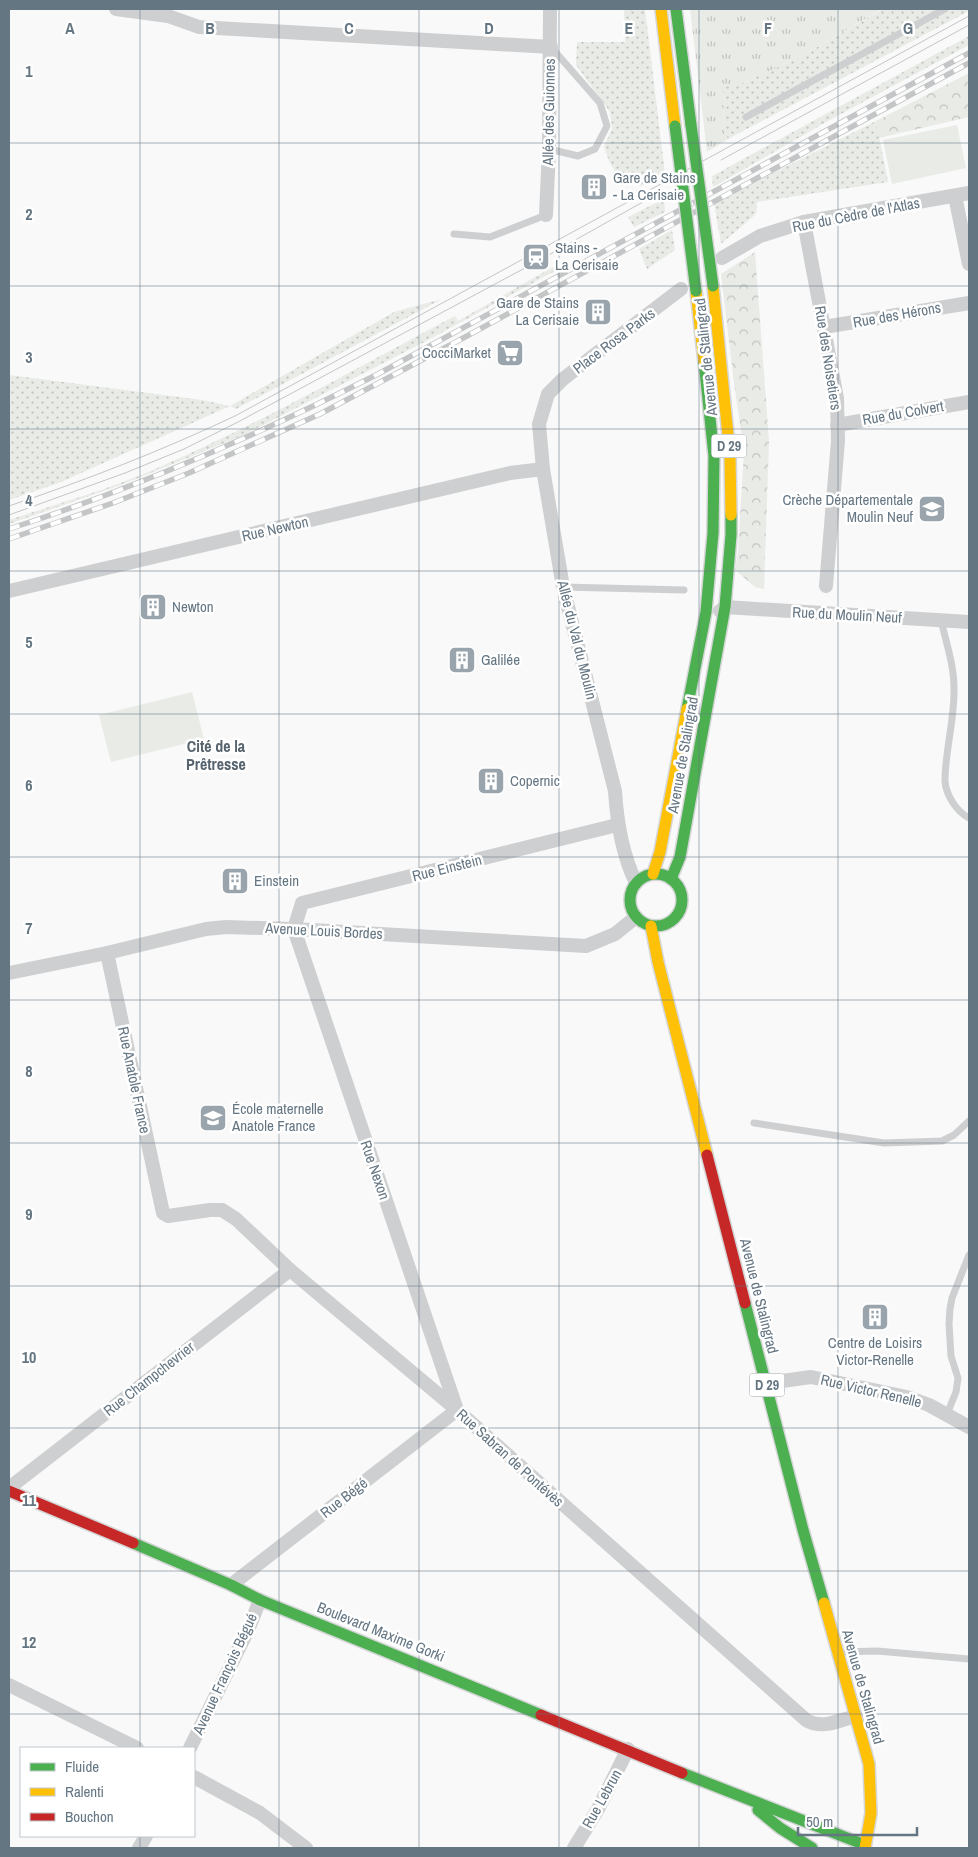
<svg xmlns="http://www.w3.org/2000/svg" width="978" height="1857" font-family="'Archivo Narrow',sans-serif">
	<defs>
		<pattern id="grass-dots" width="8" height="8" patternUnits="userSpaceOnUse" patternTransform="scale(1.25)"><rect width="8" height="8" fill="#e8ebe6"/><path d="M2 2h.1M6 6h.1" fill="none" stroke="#c0c3c0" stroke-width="1.8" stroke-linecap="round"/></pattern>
		<pattern id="forest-crowns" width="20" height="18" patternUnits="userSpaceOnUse" patternTransform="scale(1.25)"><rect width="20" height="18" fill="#e8ebe6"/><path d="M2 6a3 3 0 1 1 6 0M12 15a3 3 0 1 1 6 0" fill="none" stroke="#c0c3c0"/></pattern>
		<pattern id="park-tufts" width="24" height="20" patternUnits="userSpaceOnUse" patternTransform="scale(1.25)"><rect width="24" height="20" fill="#e8ebe6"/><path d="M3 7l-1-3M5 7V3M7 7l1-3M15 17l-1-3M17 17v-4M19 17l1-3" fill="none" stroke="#c0c3c0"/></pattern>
	</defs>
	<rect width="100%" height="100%" fill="#f9f9f9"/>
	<!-- grass -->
	<g fill="url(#grass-dots)">
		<path d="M624,9H645L665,174L641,186L634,174L621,182L609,161L604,147L612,128L610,112L576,65L577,42H625Z"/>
		<path d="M883,9H969V11L728,139L724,133L723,84H740L798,58Z"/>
		<path d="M969,36V45L828,121L713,187L712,176Z"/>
		<path d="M876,121L888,182L757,202L756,214L721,244L714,203Z"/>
		<path d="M664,199L665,212L634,227L628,217Z"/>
		<path d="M672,230L675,250L647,269L639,249Z"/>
		<path d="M553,267L555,271L430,339L244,435L121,485L9,524V520C60,503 113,488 162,466C263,422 358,367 455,316L458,321Z"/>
		<path d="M442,299L236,409L230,406L59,483L9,500V375L202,400L230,406L394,312Z"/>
	</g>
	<!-- forest -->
	<g fill="url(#forest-crowns)">
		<path d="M969,73V117L879,138L876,121Z"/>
		<path d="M755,252L769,441L764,589L755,587L735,570L738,551L744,452L734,383L721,274Z"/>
	</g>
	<!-- park -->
	<path fill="url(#park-tufts)" d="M690,9H882L798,58L740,84H723L724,133L728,139L707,152Z"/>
	<!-- pitch -->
	<g fill="#e8ebe6">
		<path d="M957,125L966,168L892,184L883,140Z"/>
		<path d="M192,692L204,739L111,762L99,715Z"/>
	</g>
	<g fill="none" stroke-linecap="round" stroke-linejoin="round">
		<!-- fast casing -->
		<g stroke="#d5d6d7" stroke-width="14">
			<g id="fast">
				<path d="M676,9L691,125"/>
				<path d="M687,709L706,612L713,533L714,456L704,362"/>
				<circle cx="656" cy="900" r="26"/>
				<path d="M671,879L680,857L725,607L731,535V515"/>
				<path d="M745,1303L803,1530L824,1603"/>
				<path d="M133,1543L231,1585L260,1600L541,1715"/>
				<path d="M682,1773L865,1845"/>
				<path d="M758,1810L780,1828L812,1848"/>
			</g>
		</g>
		<!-- slow casing -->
		<g stroke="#d5d6d7" stroke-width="14">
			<g id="slow">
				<path d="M661,9L675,126"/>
				<path d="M713,286L730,455L731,515"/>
				<path d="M696,291L704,362"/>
				<path d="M653,874L660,852L687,709"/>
				<path d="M651,926L658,962L707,1155"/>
				<path d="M824,1603L869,1764L871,1813L865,1848"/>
			</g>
		</g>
		<!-- jam casing -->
		<g stroke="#d5d6d7" stroke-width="14">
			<g id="jam">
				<path d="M707,1155L745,1303"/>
				<path d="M9,1491L133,1543"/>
				<path d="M541,1715L682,1773"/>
			</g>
		</g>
		<!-- lane -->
		<g stroke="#cecfd0" stroke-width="7">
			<path d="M746,117L945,9"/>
			<path d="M549,149L578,156L595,149L607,126L600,103L551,47"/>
			<path d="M454,234L490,237L546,215"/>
			<path d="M563,587L684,590"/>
			<path d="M941,620C946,642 954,665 954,688C955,719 945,750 945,781C946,795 956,811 969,818"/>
			<path d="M754,1123L884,1143L942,1141L954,1135L969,1121"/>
			<path d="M947,1414L956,1392L958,1378L951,1356L949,1324L950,1309L952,1298L969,1255"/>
			<path d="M840,1652L877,1651L969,1659"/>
		</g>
		<!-- street -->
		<g stroke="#cecfd0" stroke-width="14">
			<path d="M116,9L168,16L199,27L551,47"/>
			<path d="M955,196L969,264"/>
			<path d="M546,215L549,149L550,9"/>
			<path d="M804,222L837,398L838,441L826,586"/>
			<path d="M722,258L760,236L804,222L969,193"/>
			<path d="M824,327L969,303"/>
			<path d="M837,425L969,402"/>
			<path d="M9,591L510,473L543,469"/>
			<path d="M720,611L725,607L969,622"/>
			<path d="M636,883C622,854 617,823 615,791L563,587L543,469L539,424L548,394L563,379L681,289"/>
			<path d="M294,929L302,903L617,825"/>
			<path d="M107,953L163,1213L168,1216L210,1210H222L236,1219L290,1270L457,1410L806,1720C822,1730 839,1720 856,1716"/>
			<path d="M9,973L107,953L206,929L226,927L294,929L586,946L615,934L636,917"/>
			<path d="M767,1385L782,1381L811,1377L907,1397L929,1405L969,1427"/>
			<path d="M9,1488L290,1270"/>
			<path d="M231,1585L457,1410L294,929"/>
			<path d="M9,1685L137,1748"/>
			<path d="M190,1748L248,1630L260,1600"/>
			<path d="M194,1777L260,1813L306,1848"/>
			<path d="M139,1848L146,1836"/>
			<path d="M574,1848L598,1809L628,1749"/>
		</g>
		<!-- fast -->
		<use href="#fast" stroke="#4caf50" stroke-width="11"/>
		<!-- slow -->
		<use href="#slow" stroke="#ffc107" stroke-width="11"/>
		<!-- jam -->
		<use href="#jam" stroke="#c62828" stroke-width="11"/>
		<!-- tram -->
		<g stroke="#c3c5c6" stroke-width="1">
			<path d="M721,160L969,25"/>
			<path d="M9,506C86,480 161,451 235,416L969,16"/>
			<path d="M9,515L125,473L184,449L238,422L538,261L650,198"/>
		</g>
		<!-- rail casing -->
		<g stroke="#c3c5c6" stroke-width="5.5">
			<g id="rail">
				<path d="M9,529C136,488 258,435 378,374L969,53"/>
				<path d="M9,539L113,503L189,473L320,414L467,336L969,63"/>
			</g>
		</g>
		<!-- rail -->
		<use href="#rail" stroke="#fff" stroke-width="4" stroke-dasharray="11" stroke-linecap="butt"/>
		<!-- fast-bridge casing -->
		<g stroke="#d5d6d7" stroke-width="14" stroke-linecap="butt">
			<g id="fast-bridge">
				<path d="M691,125L713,286"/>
				<path d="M675,126L696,291"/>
			</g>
		</g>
		<!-- fast-bridge -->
		<use href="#fast-bridge" stroke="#4caf50" stroke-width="11"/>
	</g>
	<!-- grid -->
	<path fill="none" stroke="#657683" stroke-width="1" stroke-opacity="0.55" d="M140,9V1748M279,9V1848M419,9V1848M559,9V1848M699,9V1848M838,9V1848M9,143H969M9,286H969M9,429H969M9,571H969M9,714H969M9,857H969M9,1000H969M9,1143H969M9,1286H969M9,1428H969M9,1571H969M9,1714H969M140,1836V1848"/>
	<!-- icons -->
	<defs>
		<g id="building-square" transform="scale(1.4375)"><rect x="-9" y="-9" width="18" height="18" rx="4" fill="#99a4ac" stroke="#fff"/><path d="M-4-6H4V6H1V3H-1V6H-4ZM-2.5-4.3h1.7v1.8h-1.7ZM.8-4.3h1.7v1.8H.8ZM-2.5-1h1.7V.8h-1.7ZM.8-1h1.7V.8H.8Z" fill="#fff"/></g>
		<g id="station-square" transform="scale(1.4375)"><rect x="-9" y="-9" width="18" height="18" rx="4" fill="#99a4ac" stroke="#fff"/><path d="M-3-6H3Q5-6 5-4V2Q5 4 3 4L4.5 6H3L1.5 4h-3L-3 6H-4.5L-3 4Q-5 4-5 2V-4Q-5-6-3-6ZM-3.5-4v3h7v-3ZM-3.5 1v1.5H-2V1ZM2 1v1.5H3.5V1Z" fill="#fff"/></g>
		<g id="supermarket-square" transform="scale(1.4375)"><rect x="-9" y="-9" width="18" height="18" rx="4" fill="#99a4ac" stroke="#fff"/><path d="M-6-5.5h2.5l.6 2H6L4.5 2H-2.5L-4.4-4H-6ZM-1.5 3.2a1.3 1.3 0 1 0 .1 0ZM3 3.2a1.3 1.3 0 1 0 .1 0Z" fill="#fff"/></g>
		<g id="school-square" transform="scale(1.4375)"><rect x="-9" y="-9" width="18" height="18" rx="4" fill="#99a4ac" stroke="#fff"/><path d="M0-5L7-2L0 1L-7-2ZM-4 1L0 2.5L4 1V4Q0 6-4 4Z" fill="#fff"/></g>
	</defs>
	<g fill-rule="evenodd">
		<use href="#building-square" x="594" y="187"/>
		<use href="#station-square" x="536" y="257"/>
		<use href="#building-square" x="598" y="312"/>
		<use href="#supermarket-square" x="510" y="353"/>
		<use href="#school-square" x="932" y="509"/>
		<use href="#building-square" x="153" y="607"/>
		<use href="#building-square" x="462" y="660"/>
		<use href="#building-square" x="491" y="781"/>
		<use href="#building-square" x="235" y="881"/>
		<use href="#school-square" x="213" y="1118"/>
		<use href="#building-square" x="875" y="1317"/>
	</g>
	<g text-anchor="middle" stroke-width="5" stroke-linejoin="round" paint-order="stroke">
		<!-- shield labels -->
		<g fill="#fff" stroke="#939fa8" stroke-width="1">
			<rect x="711.5" y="434.5" width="35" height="23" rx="4"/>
			<rect x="749.5" y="1373.5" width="35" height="23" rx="4"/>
		</g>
		<g font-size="14" font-weight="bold" fill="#657683">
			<text x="729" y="451">D 29</text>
			<text x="767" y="1390">D 29</text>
		</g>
		<!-- street labels -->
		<g font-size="15" fill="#657683" stroke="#fff">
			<text transform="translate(549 112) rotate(-89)" y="5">Allée des Guionnes</text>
			<text transform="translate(856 215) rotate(-11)" y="5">Rue du Cèdre de l'Atlas</text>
			<text transform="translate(897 315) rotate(-10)" y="5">Rue des Hérons</text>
			<text transform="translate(614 341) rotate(-37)" y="5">Place Rosa Parks</text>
			<text transform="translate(706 357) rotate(-96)" y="5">Avenue de Stalingrad</text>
			<text transform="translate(828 358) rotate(81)" y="5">Rue des Noisetiers</text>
			<text transform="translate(903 413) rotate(-10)" y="5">Rue du Colvert</text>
			<text transform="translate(275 529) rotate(-13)" y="5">Rue Newton</text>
			<text transform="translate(847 615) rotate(3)" y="5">Rue du Moulin Neuf</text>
			<text transform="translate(577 640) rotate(76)" y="5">Allée du Val du Moulin</text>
			<text transform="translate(683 755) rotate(-80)" y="5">Avenue de Stalingrad</text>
			<text transform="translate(447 868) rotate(-14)" y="5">Rue Einstein</text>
			<text transform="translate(324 931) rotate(3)" y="5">Avenue Louis Bordes</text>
			<text transform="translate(134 1080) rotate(78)" y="5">Rue Anatole France</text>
			<text transform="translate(375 1170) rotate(71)" y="5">Rue Nexon</text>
			<text transform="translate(759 1296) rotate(76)" y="5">Avenue de Stalingrad</text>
			<text transform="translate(149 1379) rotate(-38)" y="5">Rue Champchevrier</text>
			<text transform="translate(871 1391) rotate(13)" y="5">Rue Victor Renelle</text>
			<text transform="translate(510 1458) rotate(42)" y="5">Rue Sabran de Pontévès</text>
			<text transform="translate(344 1498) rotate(-38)" y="5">Rue Bégé</text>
			<text transform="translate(381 1632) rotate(22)" y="5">Boulevard Maxime Gorki</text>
			<text transform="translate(225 1674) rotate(-65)" y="5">Avenue François Bégué</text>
			<text transform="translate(863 1687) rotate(74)" y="5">Avenue de Stalingrad</text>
			<text transform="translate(602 1799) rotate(-61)" y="5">Rue Lebrun</text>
		</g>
		<!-- poi labels -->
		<g font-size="15" fill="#657683" stroke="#fff" text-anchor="start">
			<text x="613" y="183">Gare de Stains<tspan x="613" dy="17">- La Cerisaie</tspan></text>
			<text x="555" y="253">Stains -<tspan x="555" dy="17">La Cerisaie</tspan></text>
			<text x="579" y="308" text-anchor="end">Gare de Stains<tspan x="579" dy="17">La Cerisaie</tspan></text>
			<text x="491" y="358" text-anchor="end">CocciMarket</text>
			<text x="913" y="505" text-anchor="end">Crèche Départementale<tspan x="913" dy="17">Moulin Neuf</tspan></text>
			<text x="172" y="612">Newton</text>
			<text x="481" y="665">Galilée</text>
			<text x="510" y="786">Copernic</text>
			<text x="254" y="886">Einstein</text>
			<text x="232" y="1114">École maternelle<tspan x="232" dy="17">Anatole France</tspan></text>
			<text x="875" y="1348" text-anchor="middle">Centre de Loisirs<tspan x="875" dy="17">Victor-Renelle</tspan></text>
		</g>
		<!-- neighbourhood labels -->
		<g font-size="16" font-weight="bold" fill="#57646e" stroke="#fff">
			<text x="216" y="752">Cité de la<tspan x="216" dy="18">Prêtresse</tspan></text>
		</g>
	</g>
	<g font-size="16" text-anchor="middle" font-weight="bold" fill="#657683" stroke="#fff" stroke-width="5" stroke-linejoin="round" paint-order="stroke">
		<text x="70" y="34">A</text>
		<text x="210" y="34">B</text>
		<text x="349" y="34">C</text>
		<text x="489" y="34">D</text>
		<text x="629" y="34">E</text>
		<text x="768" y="34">F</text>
		<text x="908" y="34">G</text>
		<text x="29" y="77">1</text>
		<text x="29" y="220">2</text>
		<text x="29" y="363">3</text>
		<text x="29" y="506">4</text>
		<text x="29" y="648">5</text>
		<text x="29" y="791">6</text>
		<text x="29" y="934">7</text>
		<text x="29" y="1077">8</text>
		<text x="29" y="1220">9</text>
		<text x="29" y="1363">10</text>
		<text x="29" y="1506">11</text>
		<text x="29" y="1648">12</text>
	</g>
	<!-- border -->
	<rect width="978" height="1857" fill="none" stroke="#657683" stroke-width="20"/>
	<!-- legend -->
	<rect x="20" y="1747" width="175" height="90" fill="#ffffff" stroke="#c1c8cd"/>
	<rect x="30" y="1763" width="25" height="8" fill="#4caf50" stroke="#c1c8cd"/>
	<text x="65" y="1772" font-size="15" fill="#657683">Fluide</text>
	<rect x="30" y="1788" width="25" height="8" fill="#ffc107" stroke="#c1c8cd"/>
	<text x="65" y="1797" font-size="15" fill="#657683">Ralenti</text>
	<rect x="30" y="1813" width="25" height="8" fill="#c62828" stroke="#c1c8cd"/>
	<text x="65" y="1822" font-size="15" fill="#657683">Bouchon</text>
	<!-- scale -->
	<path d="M798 1827v8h119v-8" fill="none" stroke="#657683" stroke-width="2.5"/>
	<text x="806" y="1827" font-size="15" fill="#657683" stroke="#ffffff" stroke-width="4" paint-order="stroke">50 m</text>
</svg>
